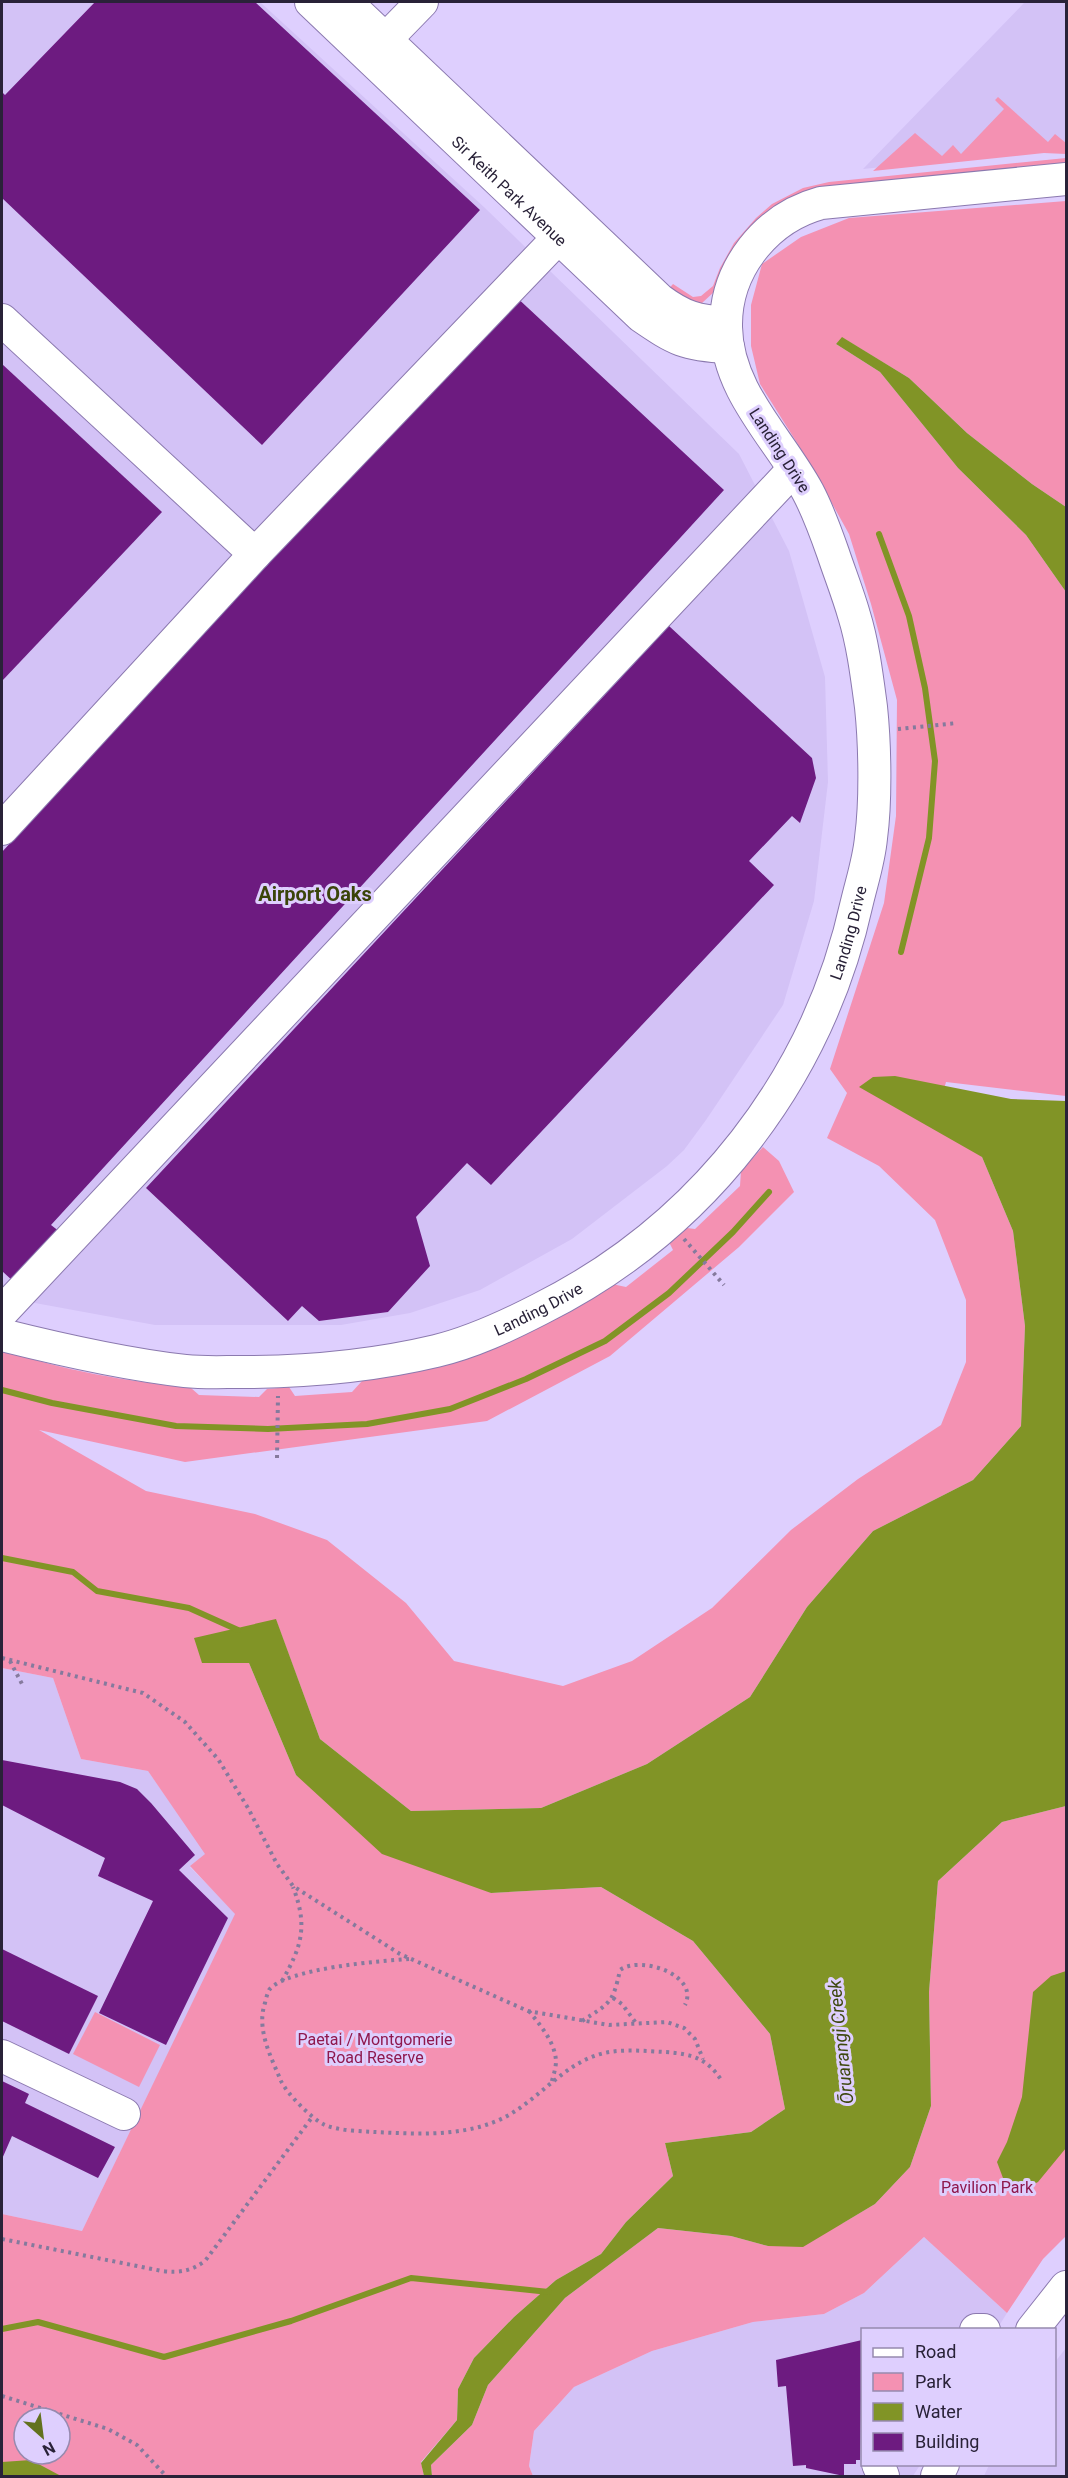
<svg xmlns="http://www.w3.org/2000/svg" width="1068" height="2478" font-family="Roboto,sans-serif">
	<rect width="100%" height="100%" fill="#decffe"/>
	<!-- built -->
	<g fill="#d3c2f6">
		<path d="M2,2H260L485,208L739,454L789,551L825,677L828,782L814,901L783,1005L706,1120L684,1150L667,1166L572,1239L480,1290L410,1313L341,1325H155L35,1303L2,1293Z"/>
		<path d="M1025,2H1066V148L863,169Z"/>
		<path d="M2,1668L53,1678L81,1759L148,1771L206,1854L190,1867L236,1914L82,2231L2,2214Z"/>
		<path d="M924,2237L1007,2313L997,2329L862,2330V2464L920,2465L913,2476H533L529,2466L534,2431L574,2387L652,2351L753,2322L824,2314L864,2293Z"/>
		<path d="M1066,2348V2476H984L989,2465L1054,2464L1055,2362Z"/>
	</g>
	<!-- green -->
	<g fill="#f491b2" fill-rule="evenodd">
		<path d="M998,97L1048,142L1055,134L1066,143V154L1044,153L873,171L915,133L942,156L953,145L961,154L1004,109L995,100Z"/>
		<path d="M1066,158V165L826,189L702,303L694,305L666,292L673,284L693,297L701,296L713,286L720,268L734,243L756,218L772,204L803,188L829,182Z"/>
		<path d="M1066,201V507L1032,484L967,433L909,378L843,338L836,344L880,372L958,468L1026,535L1066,592V1096L946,1082L943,1093L982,1157L1013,1231L1025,1326L1021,1426L973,1480L873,1531L807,1607L750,1697L647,1764L541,1808L411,1811L320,1739L276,1620L202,1663H249L296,1775L491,1893L601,1887L693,1941L770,2034L785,2109L751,2132L665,2143L673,2176L626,2222L601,2254L556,2280L514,2317L474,2358L458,2389L457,2420L421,2462L424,2476H2V2214L82,2231L235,1914L190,1866L205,1854L148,1771L81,1759L53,1678L2,1668V1349C63,1371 127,1381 191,1388L199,1395L259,1397L267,1389L289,1387L295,1396L352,1392L362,1381L426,1369L612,1284L626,1287L673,1250L669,1242L687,1228L695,1229L740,1186L741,1171L763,1147L779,1161L794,1192L739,1247L610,1356L487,1421L185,1462L39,1430L146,1491L255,1514L327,1540L406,1603L454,1661L563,1686L632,1661L712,1608L791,1530L858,1479L941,1425L966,1362V1300L935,1220L879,1166L827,1138L847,1093L830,1069L884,903L896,816L897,700L871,604L849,534L809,462L760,384L751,346V305L762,264L801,237L849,218ZM24,2418H60V2454H24Z"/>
		<path d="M1066,1806V2236L1043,2259L1007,2313L924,2237L864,2293L824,2314L753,2322L652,2351L574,2387L534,2431L529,2466L533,2476H432L431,2465L472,2425L488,2385L565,2298L658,2228L731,2236L768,2246L843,2223L875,2204L910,2167L931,2106L929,1992L938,1881L1002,1822Z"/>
		<path d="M95,2012L160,2045L139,2087L73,2054Z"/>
	</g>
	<!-- water -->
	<g fill="#819426">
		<path d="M842,337L909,378L967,433L1032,484L1066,507V592L1026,535L958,468L880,372L836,344Z"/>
		<path d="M895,1076L1011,1099L1066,1101V1806L1002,1822L938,1881L929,1992L931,2106L910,2167L875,2204L803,2247L768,2246L731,2236L658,2228L565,2298L488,2385L472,2425L431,2465L432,2476H424L421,2463L457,2420L458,2389L474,2358L514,2317L556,2280L601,2254L626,2222L673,2176L665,2143L751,2132L785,2109L770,2034L693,1941L601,1887L491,1893L382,1854L296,1775L249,1663H202L194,1638L276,1619L320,1739L411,1811L541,1808L647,1764L750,1697L807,1607L873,1531L973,1480L1021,1426L1025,1326L1013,1231L982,1157L859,1087L873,1077Z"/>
		<path d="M1066,1971V2148L1038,2182L1020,2191L1003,2178L997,2162L1007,2142L1022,2097L1033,1992L1051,1976Z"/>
		<path d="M31,2460L61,2476H2V2462Z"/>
	</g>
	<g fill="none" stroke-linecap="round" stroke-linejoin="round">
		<!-- stream -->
		<g stroke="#819426" stroke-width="6">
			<path d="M879,534L909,616L925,688L935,761L929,838L901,952"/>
			<path d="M2,1390L52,1403L176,1426L268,1429L367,1424L450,1409L526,1379L605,1341L669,1293L733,1232L769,1192"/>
			<path d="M2,1558L73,1572L97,1591L189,1608L238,1630"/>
			<path d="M2,2329L38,2322L164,2357L291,2321L411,2278L549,2292"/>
		</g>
	</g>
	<!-- building -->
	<g fill="#6d1b80">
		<path d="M95,2H255L480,210L262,445L2,198V92L5,95Z"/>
		<path d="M513,294L724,490L51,1225L60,1232L14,1282L2,1271V852Z"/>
		<path d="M2,364L162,512L2,681Z"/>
		<path d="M669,626L812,758L816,778L800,823L792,816L749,861L774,885L491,1185L467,1163L416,1217L430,1266L388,1312L319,1321L302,1306L288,1321L146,1188Z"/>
		<path d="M2,1760L120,1782L137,1789L151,1803L195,1855L179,1870L228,1918L166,2045L99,2013L153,1901L98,1876L105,1858L2,1805Z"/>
		<path d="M2,1949L98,1996L69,2054L2,2021Z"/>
		<path d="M2,2081L29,2094L25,2103L115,2147L98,2178L12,2136L2,2159Z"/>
		<path d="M862,2340L860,2460H856V2464H844V2476L806,2468V2465L793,2466L786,2386L778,2387L776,2360Z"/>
	</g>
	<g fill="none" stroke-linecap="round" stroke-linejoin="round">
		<!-- minor casing -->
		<g stroke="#8b79af" stroke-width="34">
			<g id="minor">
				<path id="s1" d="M311,2L641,316C676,340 685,345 728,347"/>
				<path d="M346,2L660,300C683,317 697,321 726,323"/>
				<path d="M386,39L422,2"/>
				<path d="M2,320L255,554"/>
				<path d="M2,829L255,554L559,237"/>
				<path d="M2,1312L793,470"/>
				<path id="s2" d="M2,1335C62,1350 123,1364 185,1371C204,1373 223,1372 241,1372C307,1372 373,1366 436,1351C473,1342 507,1326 540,1309C702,1228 818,1079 857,902C862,881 869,860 871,838C876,801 875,745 871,707C867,677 863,644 854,615C848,594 840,574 833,553C826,533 818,511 808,492C779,438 727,392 726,327C725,269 766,218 821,203L1066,179"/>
				<path d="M2,2056L124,2114"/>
				<path d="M976,2330H984"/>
				<path d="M1032,2330L1066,2287"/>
				<path d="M878,2464L883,2476"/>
				<path d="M937,2476L943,2464"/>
			</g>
		</g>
		<!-- path -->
		<g stroke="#857a9d" stroke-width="4" stroke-dasharray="3 4.5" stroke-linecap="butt">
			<path d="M898,729L957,723"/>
			<path d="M684,1239L724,1285"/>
			<path d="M277,1458L278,1396"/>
			<path d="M2,1658L143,1693L185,1722L218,1759L248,1808L277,1864L293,1886L400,1954L528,2011L609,2025L667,2022L684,2028L695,2039L703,2059"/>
			<path d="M10,1661L22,1684"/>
			<path d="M409,1959C380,1961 287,1968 269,1990C267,1994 266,1999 265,2003C256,2029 271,2057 281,2081C287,2094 312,2119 325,2125C340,2131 359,2131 375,2132C416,2134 460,2137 499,2120C535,2104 560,2067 597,2055C618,2048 644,2051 665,2052C692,2054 707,2058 722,2081"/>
			<path d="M282,1981C302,1946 308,1926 293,1887"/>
			<path d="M613,1998L622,2004L636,2023"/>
			<path d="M529,2011C540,2025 555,2042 556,2061C556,2068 553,2077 551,2084"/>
			<path d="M582,2021C610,2003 613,2003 620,1970C640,1955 700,1975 685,2005"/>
			<path d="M2,2239L162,2271C180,2273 191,2271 205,2261L313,2116"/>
			<path d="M2,2396L108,2429L137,2445L166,2476"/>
		</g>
		<!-- minor -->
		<use href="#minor" stroke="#fff" stroke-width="32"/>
	</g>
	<g text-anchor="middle" stroke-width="6" stroke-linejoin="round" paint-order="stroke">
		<!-- street labels -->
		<g font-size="16" fill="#292238" stroke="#decffe">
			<text dy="6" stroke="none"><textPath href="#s1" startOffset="274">Sir Keith Park Avenue</textPath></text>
			<text transform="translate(780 450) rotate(57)" y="6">Landing Drive</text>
			<text dy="6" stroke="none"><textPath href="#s2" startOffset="1053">Landing Drive</textPath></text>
			<text dy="6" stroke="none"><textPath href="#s2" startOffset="550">Landing Drive</textPath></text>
		</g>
		<!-- park labels -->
		<g font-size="16" fill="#8f184e" stroke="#decffe">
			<text x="375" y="2045">Paetai / Montgomerie<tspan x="375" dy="18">Road Reserve</tspan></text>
			<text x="987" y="2193">Pavilion Park</text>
		</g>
		<!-- water labels -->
		<g font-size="18" font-style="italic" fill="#3e480f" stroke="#decffe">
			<text transform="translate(841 2042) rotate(-96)" y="6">Ōruarangi Creek</text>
		</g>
		<!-- quarter labels -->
		<g font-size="20" font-weight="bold" fill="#3a4409" stroke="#decffe">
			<text x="315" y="901">Airport Oaks</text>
		</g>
	</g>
	<!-- border -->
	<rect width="1068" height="2478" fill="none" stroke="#292238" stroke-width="6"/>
	<!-- legend -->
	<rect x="861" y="2328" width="195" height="138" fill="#decffe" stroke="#968aaf" stroke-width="1.5"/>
	<rect x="873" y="2348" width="30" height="9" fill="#ffffff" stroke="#968aaf" stroke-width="1.5"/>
	<text x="915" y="2358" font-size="18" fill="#292238">Road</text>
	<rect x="873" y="2373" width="30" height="18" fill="#f491b2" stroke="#968aaf" stroke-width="1.5"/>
	<text x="915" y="2388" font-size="18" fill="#292238">Park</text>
	<rect x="873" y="2403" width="30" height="18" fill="#819426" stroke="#968aaf" stroke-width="1.5"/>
	<text x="915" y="2418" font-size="18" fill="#292238">Water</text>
	<rect x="873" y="2433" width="30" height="18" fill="#6d1b80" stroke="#968aaf" stroke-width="1.5"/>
	<text x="915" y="2448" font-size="18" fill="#292238">Building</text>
	<!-- north arrow -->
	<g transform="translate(42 2436) rotate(152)"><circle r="28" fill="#decffe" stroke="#968aaf" stroke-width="1.5"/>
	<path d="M0-4.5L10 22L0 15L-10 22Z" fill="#62711e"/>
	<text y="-9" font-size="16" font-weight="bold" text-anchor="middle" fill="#292238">N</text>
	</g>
</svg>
